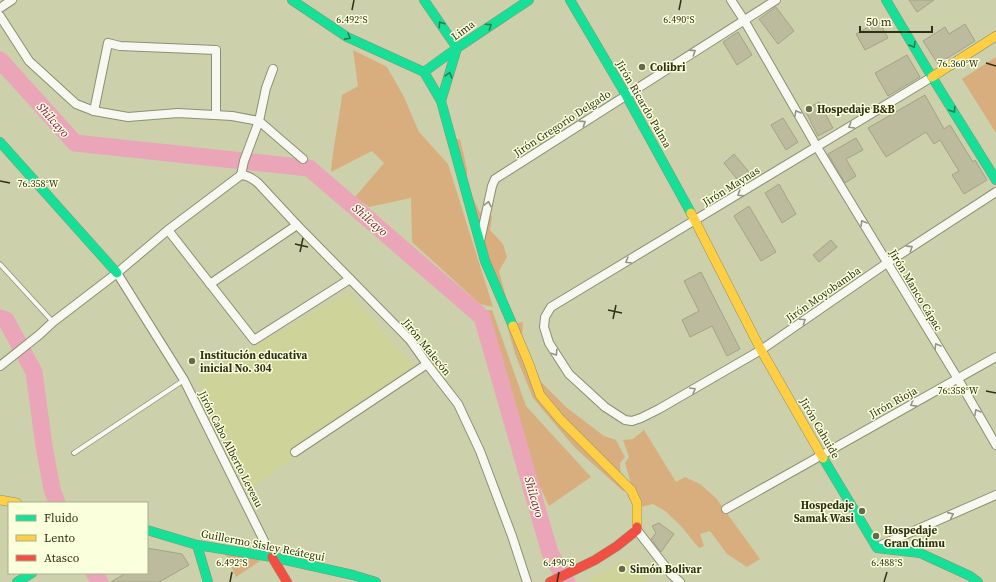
<svg xmlns="http://www.w3.org/2000/svg" width="996" height="582" font-family="'Source Serif 4',serif">
	<rect width="100%" height="100%" fill="#ccd1ab"/>
	<!-- built -->
	<g fill="#ced499">
		<path d="M349,292L415,367L248,491L196,379Z"/>
		<path d="M626,559L648,582H590L588,580Z"/>
	</g>
	<!-- green -->
	<g fill="#d9ae7e">
		<path d="M353,50L387,67L404,97L419,132L448,164L493,307L480,304L412,242L411,198L369,207L355,197L384,163L372,151L331,172C333,146 339,121 342,95L358,86Z"/>
		<path d="M996,57V133L962,79Z"/>
		<path d="M460,139L467,169V177L473,198L480,213L485,208L492,217L490,230L503,244L507,257L499,271L513,324L523,322L522,336L541,382L566,407L604,436L616,440L625,457L620,463L621,479L628,490L623,491L575,448L533,398L515,354L455,140Z"/>
		<path d="M492,310L526,406L591,477L549,506L535,476L502,365L483,311Z"/>
		<path d="M644,430L676,482L685,477L700,484L716,498L760,559L747,567L727,554L710,531L700,534L704,546L699,548L680,525L665,511L653,504L640,507L632,504L627,495L633,490L625,463L629,457L623,440L633,439Z"/>
		<path d="M222,547L266,557L236,577Z"/>
	</g>
	<g fill="none" stroke-linecap="round" stroke-linejoin="round">
		<!-- river -->
		<g stroke="#eba5b8" stroke-width="17">
			<path d="M0,60L75,143L309,168L482,317L550,553L567,582"/>
			<path d="M0,318L6,320L34,372L44,446L52,489L57,503"/>
			<path d="M94,573L100,582"/>
		</g>
	</g>
	<!-- building -->
	<g fill="#bcbb9d" stroke="#a4a384">
		<path d="M909,0H934L917,12Z"/>
		<path d="M776,7L794,31L778,44L759,19Z"/>
		<path d="M879,21L888,38L865,50L856,34Z"/>
		<path d="M965,24L975,41L938,64L923,41L945,27L949,34Z"/>
		<path d="M738,32L752,55L737,65L723,42Z"/>
		<path d="M907,55L920,77L888,96L875,73Z"/>
		<path d="M925,95L944,129L950,125L973,162L975,160L987,180L964,194L952,175L959,171L940,140L934,144L926,132L886,157L868,128Z"/>
		<path d="M819,102L833,128L818,136L805,110Z"/>
		<path d="M783,118L798,142L786,150L771,125Z"/>
		<path d="M856,138L863,150L846,159L856,176L845,183L828,154Z"/>
		<path d="M734,154L754,178L741,184L724,163Z"/>
		<path d="M779,184L796,214L782,223L765,193Z"/>
		<path d="M749,206L776,252L761,261L734,216Z"/>
		<path d="M831,240L837,247L819,262L813,255Z"/>
		<path d="M701,272L740,349L727,356L712,326L690,337L682,320L699,311L684,281Z"/>
		<path d="M659,523L674,534L661,552L651,539L656,533L652,526Z"/>
		<path d="M147,548L182,554L189,565L161,581L158,582H111L126,573H147Z"/>
	</g>
	<g fill="none" stroke-linecap="round" stroke-linejoin="round">
		<!-- lane casing -->
		<g stroke="#8c9072" stroke-width="5.5">
			<g id="lane">
				<path d="M0,264L53,322"/>
				<path d="M74,453L184,380"/>
			</g>
		</g>
		<!-- street casing -->
		<g stroke="#8c9072" stroke-width="10">
			<g id="street">
				<path d="M731,0L744,20L817,147L958,379L996,445"/>
				<path d="M0,8L12,0"/>
				<path d="M0,16L29,61L76,104L94,111L128,117L178,113L232,116L259,121L303,159"/>
				<path d="M932,77C805,154 678,231 551,307L545,317L544,327L549,343L569,374L605,407L625,420L632,421L641,418L659,409L761,350L887,263L996,192"/>
				<path d="M94,111L108,43L120,46L216,50V115"/>
				<path d="M241,175C248,175 253,179 258,183L297,225L410,340L427,364L458,404L480,451L512,536L527,582"/>
				<path d="M168,230L254,340L350,279"/>
				<path d="M480,241L492,186L495,179L776,0"/>
				<path d="M117,273L184,380L272,557"/>
				<path d="M210,284L297,225"/>
				<path d="M0,366L39,335L53,322L117,273L168,230L241,175L244,161L259,121L266,88L273,69"/>
				<path d="M295,452L427,364"/>
				<path d="M726,509L996,357"/>
				<path d="M637,530L671,574L680,582"/>
				<path d="M877,547L996,495"/>
			</g>
		</g>
		<!-- fast casing -->
		<g stroke="#8c9072" stroke-width="10">
			<g id="fast">
				<path d="M292,0L347,37L424,72L441,101L485,261L513,326"/>
				<path d="M424,0L457,48"/>
				<path d="M570,0L626,95L691,213"/>
				<path d="M886,0L932,77L996,180"/>
				<path d="M424,72L457,48L529,0"/>
				<path d="M441,101L457,48"/>
				<path d="M0,142L117,273"/>
				<path d="M823,458L877,548L920,553L970,576L978,582"/>
				<path d="M147,530L197,545L272,557L353,575L376,582"/>
				<path d="M197,545L208,582"/>
				<path d="M17,582L32,573"/>
			</g>
		</g>
		<!-- slow casing -->
		<g stroke="#8c9072" stroke-width="10">
			<g id="slow">
				<path d="M932,77L996,36"/>
				<path d="M691,213L761,350L823,458"/>
				<path d="M513,326L529,364L540,395L560,419L631,490L637,503V527"/>
				<path d="M0,500L17,503"/>
			</g>
		</g>
		<!-- jam casing -->
		<g stroke="#8c9072" stroke-width="10">
			<g id="jam">
				<path d="M272,557L287,582"/>
				<path d="M550,582L595,560L617,546L637,530V527"/>
			</g>
		</g>
		<!-- lane -->
		<use href="#lane" stroke="#f7f8f2" stroke-width="4"/>
		<!-- street -->
		<use href="#street" stroke="#f7f8f2" stroke-width="8"/>
		<!-- fast -->
		<use href="#fast" stroke="#16e098" stroke-width="9"/>
		<!-- slow -->
		<use href="#slow" stroke="#ffcf43" stroke-width="9"/>
		<!-- jam -->
		<use href="#jam" stroke="#f24e42" stroke-width="9"/>
	</g>
	<!-- one-way arrows -->
	<defs><path id="oneway-chevron" d="M-2-3.5L2.5 0L-2 3.5" fill="none" stroke-width="1.6" stroke-linecap="round" stroke-linejoin="round"/></defs>
	<g stroke="#248050">
		<use href="#oneway-chevron" transform="translate(441 24) rotate(-124)"/>
		<use href="#oneway-chevron" transform="translate(489 26) rotate(-34)"/>
		<use href="#oneway-chevron" transform="translate(348 37) rotate(29)"/>
		<use href="#oneway-chevron" transform="translate(913 45) rotate(59)"/>
		<use href="#oneway-chevron" transform="translate(449 75) rotate(-74)"/>
		<use href="#oneway-chevron" transform="translate(953 110) rotate(58)"/>
	</g>
	<g stroke="#939484">
		<use href="#oneway-chevron" transform="translate(693 52) rotate(-33)"/>
		<use href="#oneway-chevron" transform="translate(797 113) rotate(-120)"/>
		<use href="#oneway-chevron" transform="translate(583 123) rotate(-33)"/>
		<use href="#oneway-chevron" transform="translate(851 126) rotate(149)"/>
		<use href="#oneway-chevron" transform="translate(740 194) rotate(148)"/>
		<use href="#oneway-chevron" transform="translate(488 204) rotate(-78)"/>
		<use href="#oneway-chevron" transform="translate(863 223) rotate(-121)"/>
		<use href="#oneway-chevron" transform="translate(910 248) rotate(-33)"/>
		<use href="#oneway-chevron" transform="translate(628 261) rotate(149)"/>
		<use href="#oneway-chevron" transform="translate(803 321) rotate(-35)"/>
		<use href="#oneway-chevron" transform="translate(937 346) rotate(-121)"/>
		<use href="#oneway-chevron" transform="translate(555 353) rotate(57)"/>
		<use href="#oneway-chevron" transform="translate(693 390) rotate(-30)"/>
		<use href="#oneway-chevron" transform="translate(913 404) rotate(151)"/>
		<use href="#oneway-chevron" transform="translate(977 412) rotate(-120)"/>
		<use href="#oneway-chevron" transform="translate(951 515) rotate(-24)"/>
	</g>
	<!-- ticks -->
	<path fill="none" stroke="#2f3116" stroke-width="1.5" d="M352,10L354,0M679,10L681,0M986,63L996,66M0,181L10,183M295,244L308,247M300,252L303,238M608,310L622,313M613,319L616,305M986,391L996,393M230,582L232,572M557,582L559,572M884,582L887,572"/>
	<!-- markers -->
	<g fill="#66694a" stroke="#faffdc" stroke-width="1.5">
		<circle cx="642" cy="67" r="4"/>
		<circle cx="809" cy="109" r="4"/>
		<circle cx="192" cy="361" r="4"/>
		<circle cx="862" cy="511" r="4"/>
		<circle cx="876" cy="536" r="4"/>
		<circle cx="622" cy="569" r="4"/>
	</g>
	<g text-anchor="middle" stroke-width="3" stroke-linejoin="round" paint-order="stroke">
		<!-- street labels -->
		<g font-size="11" fill="#2f3116" stroke="#faffdc">
			<text transform="translate(463 30) rotate(-36)" y="4">Lima</text>
			<text transform="translate(644 104) rotate(60)" y="4">Jirón Ricardo Palma</text>
			<text transform="translate(562 123) rotate(-33)" y="4">Jirón Gregorio Delgado</text>
			<text transform="translate(731 186) rotate(-32)" y="4">Jirón Maynas</text>
			<text transform="translate(916 290) rotate(59)" y="4">Jirón Manco Cápac</text>
			<text transform="translate(823 294) rotate(-35)" y="4">Jirón Moyobamba</text>
			<text transform="translate(427 347) rotate(51)" y="4">Jirón Malecón</text>
			<text transform="translate(893 402) rotate(-29)" y="4">Jirón Rioja</text>
			<text transform="translate(820 428) rotate(60)" y="4">Jirón Cahuide</text>
			<text transform="translate(231 449) rotate(63)" y="4">Jirón Cabo Alberto Leveau</text>
			<text transform="translate(263 545) rotate(11)" y="4">Guillermo Sisley Reátegui</text>
		</g>
		<!-- poi labels -->
		<g font-size="11" font-weight="bold" fill="#2f3116" stroke="#faffdc" text-anchor="start">
			<text x="650" y="71">Colibri</text>
			<text x="817" y="113">Hospedaje B&amp;B</text>
			<text x="200" y="359">Institución educativa<tspan x="200" dy="13">inicial No. 304</tspan></text>
			<text x="854" y="509" text-anchor="end">Hospedaje<tspan x="854" dy="13">Samak Wasi</tspan></text>
			<text x="884" y="534">Hospedaje<tspan x="884" dy="13">Gran Chimu</tspan></text>
			<text x="630" y="573">Simón Bolivar</text>
		</g>
		<!-- water labels -->
		<g font-size="12" font-style="italic" fill="#861353" stroke="#faffdc">
			<text transform="translate(53 120) rotate(48)" y="4">Shilcayo</text>
			<text transform="translate(370 220) rotate(41)" y="4">Shilcayo</text>
			<text transform="translate(534 497) rotate(74)" y="4">Shilcayo</text>
		</g>
	</g>
	<g font-size="10" text-anchor="middle" fill="#2f3116" stroke="#faffdc" stroke-width="3" stroke-linejoin="round" paint-order="stroke">
		<text x="352" y="23">6.492°S</text>
		<text x="679" y="23">6.490°S</text>
		<text x="958" y="67">76.360°W</text>
		<text x="38" y="187">76.358°W</text>
		<text x="958" y="394">76.358°W</text>
		<text x="232" y="566">6.492°S</text>
		<text x="559" y="566">6.490°S</text>
		<text x="887" y="566">6.488°S</text>
	</g>
	<!-- legend -->
	<rect x="8" y="502" width="140" height="72" fill="#faffdc" stroke="#a9ad8d"/>
	<rect x="16" y="515" width="20" height="6" fill="#16e098" stroke="#a9ad8d"/>
	<text x="44" y="522" font-size="12" fill="#2f3116">Fluido</text>
	<rect x="16" y="535" width="20" height="6" fill="#ffcf43" stroke="#a9ad8d"/>
	<text x="44" y="542" font-size="12" fill="#2f3116">Lento</text>
	<rect x="16" y="555" width="20" height="6" fill="#f24e42" stroke="#a9ad8d"/>
	<text x="44" y="562" font-size="12" fill="#2f3116">Atasco</text>
	<!-- scale -->
	<path d="M860 26v6h72v-6" fill="none" stroke="#2f3116" stroke-width="2"/>
	<text x="866" y="26" font-size="12" fill="#2f3116" stroke="#faffdc" stroke-width="3" paint-order="stroke">50 m</text>
</svg>
